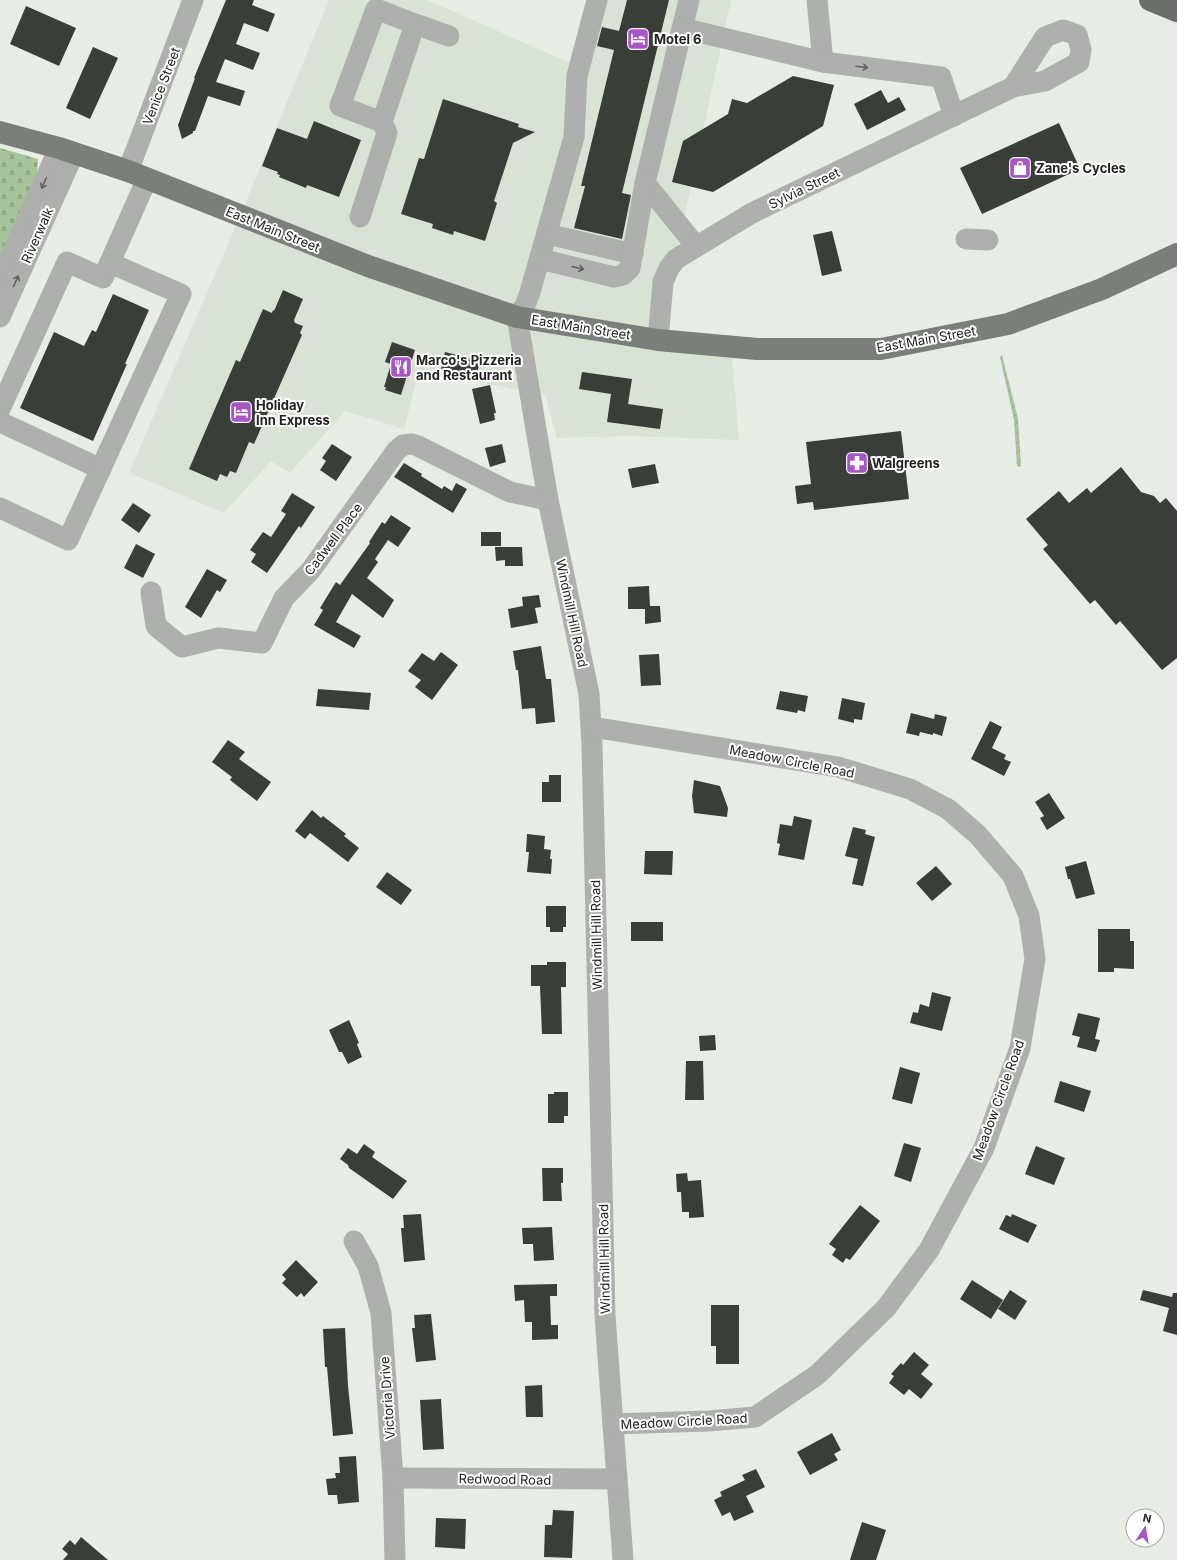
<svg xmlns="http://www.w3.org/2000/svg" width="1177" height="1560" font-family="Inter,sans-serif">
	<defs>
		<pattern id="cemetery-stones" width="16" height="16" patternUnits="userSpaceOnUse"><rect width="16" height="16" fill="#a7c39a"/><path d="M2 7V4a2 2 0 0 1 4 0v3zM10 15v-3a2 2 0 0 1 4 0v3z" fill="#8fa784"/></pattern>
		<pattern id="garden-furrows" width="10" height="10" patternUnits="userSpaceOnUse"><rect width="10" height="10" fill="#a7c39a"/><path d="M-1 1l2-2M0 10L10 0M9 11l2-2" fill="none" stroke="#8fa784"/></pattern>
	</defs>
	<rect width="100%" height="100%" fill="#e7ece5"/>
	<!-- built -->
	<path fill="#d9e3d5" d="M329,0H427L579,67L594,0H731L658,340L731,346L739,440L630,436L557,438L545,395L419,370L404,429L345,411L290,473L271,461L224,513L129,473L240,216Z"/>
	<!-- cemetery -->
	<path fill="url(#cemetery-stones)" d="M0,148L38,159L36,183L0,263Z"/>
	<!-- garden -->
	<path fill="url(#garden-furrows)" d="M1002,355L1018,419L1021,466L1020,467L1017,466L1014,420L1000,357Z"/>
	<!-- building -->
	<g fill="#3a3e38">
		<path d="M226,0H254L252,5L275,14L268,32L244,23L236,44L260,53L253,70L225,59L216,82L245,91L240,106L208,96L195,131H193V133L182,139L178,125L195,78H194Z"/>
		<path d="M627,0H669L622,193L631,195L622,239L574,228L585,186H581L614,50L597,46L602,27L619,31Z"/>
		<path d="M26,6L76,28L59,66L10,44Z"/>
		<path d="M93,47L118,58L90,119L66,108Z"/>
		<path d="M793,76L834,85L823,126L713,192L672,182L683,141L728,114L732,99L747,103Z"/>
		<path d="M881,90L888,103L899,97L906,110L867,130L854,104Z"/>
		<path d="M443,99L519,124L518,127L535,132L513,143L494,201L497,203L485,241L454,231L453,235L432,228L433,224L401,214L419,158L424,159Z"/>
		<path d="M314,121L361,140L339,197L307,185L306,188L279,177L280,175L277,174L278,172L262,166L277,128L307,139Z"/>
		<path d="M1059,123L1080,169L982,214L960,168Z"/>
		<path d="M832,231L842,271L822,276L813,235Z"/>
		<path d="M283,290L303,299L294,320L295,323L303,326L300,333L302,335L254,444L249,442L236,473L230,471L227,477L220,474L217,481L189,469L236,360L240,362L263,309L272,313L273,310L274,311Z"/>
		<path d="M113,294L149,310L125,364H127L93,441L20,408L54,332L84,346L92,330L96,332Z"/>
		<path d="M392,342L415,350L401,395L385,390L386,387H384L391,364L385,362Z"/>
		<path d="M445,352L480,361L476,377L441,369Z"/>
		<path d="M582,372L632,379L628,404L663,409L660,429L607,422L611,394L579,389Z"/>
		<path d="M490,385L496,413H494L495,420L480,424L472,389Z"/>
		<path d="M901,431L909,499L814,510L813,502L797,504L795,486L811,484L806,442Z"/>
		<path d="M332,444L352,457L336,481L320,470L326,461L322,458Z"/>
		<path d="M502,444L506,462L490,467L485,448Z"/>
		<path d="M404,463L422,474L421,476L442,489L444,486L452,491L456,483L467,489L453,513L394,477Z"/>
		<path d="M655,464L659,483L632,488L628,469Z"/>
		<path d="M1121,467L1141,492L1154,496L1160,503L1166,498L1177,511V658L1162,670L1120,621L1116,625L1095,600L1090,604L1043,549L1048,545L1026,519L1059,491L1069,503L1087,488L1091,493Z"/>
		<path d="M292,493L315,507L301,528L299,526L267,573L251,562L256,554L250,550L263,532L271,537L286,514L281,511Z"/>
		<path d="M133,503L151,515L139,533L121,520Z"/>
		<path d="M391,515L411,528L398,547L388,540L375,559L378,562L367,578L394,600L383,618L352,594L336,622L361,636L354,648L314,625L323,610L320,608L336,582L340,585L370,543L369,542L382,522L385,524Z"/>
		<rect x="481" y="532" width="20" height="14"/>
		<path d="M136,544L155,554L143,578L124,568Z"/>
		<path d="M495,547H522L523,566H505V560L496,561Z"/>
		<path d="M207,569L227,580L220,592L217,590L201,618L185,607Z"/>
		<path d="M649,586L650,606H660L661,622L645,624V609H628V587Z"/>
		<path d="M539,595L541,607L535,608L538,623L511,628L508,609L523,606L522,597Z"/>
		<path d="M541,646L546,679H551L555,722L536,724L535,708L522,709L518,670H516L513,651Z"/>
		<path d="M441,652L458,665L432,700L415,687L421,680L408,671L422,653L434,661Z"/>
		<path d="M659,654L661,685L641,686L639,655Z"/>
		<path d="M318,689L371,693L369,710L316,706Z"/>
		<path d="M780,691L808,696L805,712L798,710L797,713L776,709Z"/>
		<path d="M842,698L865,703L862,720L854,719V723L838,719Z"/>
		<path d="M911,713L934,719L935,714L947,717L942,736L933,733V735L920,732L919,736L906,733Z"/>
		<path d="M990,721L1002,727L992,748L1006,755L1004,759L1011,762L1004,776L971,759Z"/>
		<path d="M228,740L245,752L239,759L271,782L257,801L230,780L232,777L212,762Z"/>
		<path d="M549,775H561V802H542V782H549Z"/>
		<path d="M694,780L720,786L728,808L727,817L694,813L692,796Z"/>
		<path d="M1049,793L1065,818L1047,830L1040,818L1044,816L1035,802Z"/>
		<path d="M312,810L321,818L323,816L346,834L344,836L359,848L348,862L310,833L305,839L295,831Z"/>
		<path d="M794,816L812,820L804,860L778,855L780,844L777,843L780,824L792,826Z"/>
		<path d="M853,827L866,830L865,834L875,837L863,886L852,884L858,859L845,856Z"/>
		<path d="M527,834L545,836L544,849L551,850L550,859H552L551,874L527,872L529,852H526Z"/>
		<path d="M645,851H673L672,875L644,874Z"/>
		<path d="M1086,861L1095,894L1076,899L1070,879H1068L1065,867Z"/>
		<path d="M936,866L952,884L932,901L916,883Z"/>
		<path d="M387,872L412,890L401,905L376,887Z"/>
		<path d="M546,906H566V927H563V932H550V927H546Z"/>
		<rect x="631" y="922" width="32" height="19"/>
		<path d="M1098,929H1130V941H1134V969L1114,968V972H1098Z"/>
		<path d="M547,962H566V987H561L562,1034H542L540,986H531V965H547Z"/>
		<path d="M932,992L951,997L942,1031L910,1023L913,1012L918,1013L920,1004L929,1007Z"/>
		<path d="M1078,1013L1100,1018L1095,1039L1100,1040L1096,1052L1077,1047L1080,1037L1072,1035Z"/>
		<path d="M349,1020L359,1043L357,1044L362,1057L348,1064L342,1052H339L329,1030Z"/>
		<path d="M715,1035L716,1050L700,1051L699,1036Z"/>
		<path d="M686,1061H703L704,1100H685Z"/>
		<path d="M900,1067L920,1073L912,1104L892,1099Z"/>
		<path d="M1060,1081L1091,1091L1084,1112L1054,1102Z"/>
		<path d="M554,1092H568V1116H564V1123H548V1094H554Z"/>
		<path d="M904,1143L921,1148L911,1182L894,1176Z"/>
		<path d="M364,1144L375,1152L372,1157L407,1181L393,1199L349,1168L348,1165L340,1159L348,1148L357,1154Z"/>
		<path d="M1036,1146L1065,1158L1054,1185L1025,1174Z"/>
		<path d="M542,1168H563V1183H561L562,1201H543Z"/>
		<path d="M687,1173L688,1181L701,1180L704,1217L689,1218V1212H682L681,1192H677L676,1174Z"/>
		<path d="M860,1205L880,1221L850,1260L846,1258L843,1263L832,1255L836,1249L829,1244Z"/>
		<path d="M421,1214L425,1260L404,1262L401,1228H404L403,1215Z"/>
		<path d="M1012,1214L1037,1225L1028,1243L999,1229L1006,1215L1011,1217Z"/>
		<path d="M552,1227L554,1260L534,1261L533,1244H523L522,1228Z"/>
		<path d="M296,1260L318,1282L304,1297L301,1293L297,1297L282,1283L286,1279L282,1275Z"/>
		<path d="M972,1280L1003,1300L991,1319L960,1299Z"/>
		<path d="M557,1284V1296H550L551,1325H558V1339L532,1340V1322H525L524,1300L515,1301L514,1285Z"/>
		<path d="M1010,1290L1027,1301L1015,1320L998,1309Z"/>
		<path d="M1143,1290L1172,1297L1173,1293H1177V1335L1163,1331L1169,1308L1140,1300Z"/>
		<path d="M711,1305H739V1364H716V1346H711Z"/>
		<path d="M431,1314L436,1360L416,1362L412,1328H415L414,1315Z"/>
		<path d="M345,1328L348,1386L353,1434L333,1436L327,1367H325L323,1329Z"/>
		<path d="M914,1352L929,1365L921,1374L933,1384L921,1399L909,1389L904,1395L889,1383L894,1376L891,1374L901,1363L903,1365Z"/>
		<path d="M542,1385L543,1417H526L525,1386Z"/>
		<path d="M441,1399L444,1449L423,1450L420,1400Z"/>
		<path d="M832,1433L841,1450L834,1454L838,1460L810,1475L797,1452Z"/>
		<path d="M356,1456L359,1502L338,1504L337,1495H328L326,1479L336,1478L335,1473H340L339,1457Z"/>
		<path d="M756,1469L765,1487L746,1496L754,1512L734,1521L730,1512L722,1516L714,1500L722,1496L720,1492L745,1480L742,1475Z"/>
		<path d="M553,1510L574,1511L572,1558L544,1557L545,1525H552Z"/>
		<path d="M436,1518L466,1519L465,1549L435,1547Z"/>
		<path d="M862,1522L886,1530L876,1560H850Z"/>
		<path d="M81,1537L108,1560H63L68,1554L62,1549L70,1540L75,1545Z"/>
	</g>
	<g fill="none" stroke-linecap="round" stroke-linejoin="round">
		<!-- minor -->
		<g stroke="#aeb0ad" stroke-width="21">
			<path d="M597,0L577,76L574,137L530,292L525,306L517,317L548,500L589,694L592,745L605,1316L623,1560"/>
			<path d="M689,0L645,183L696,246"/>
			<path d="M817,0L823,62"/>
			<path d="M415,24L449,36"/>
			<path d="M682,28L823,62L941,77L954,116"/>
			<path d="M128,171L193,0"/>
			<path d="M360,217L387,133L382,122L340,106L376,9L415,24L382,122"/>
			<path d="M547,234L633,254"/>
			<path d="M966,239L988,240"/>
			<path d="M540,259L614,277L623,275L630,268L645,183"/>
			<path d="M0,281L59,148"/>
			<path d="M0,317L74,153"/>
			<path d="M658,340L663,282L669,268L676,259L752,213L1013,87L1045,81L1079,62L1081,49L1077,35L1063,30L1045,37L1013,87"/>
			<path d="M0,409L67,262L103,278L147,179"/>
			<path d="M0,422L101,469"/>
			<path d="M0,508L68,540L181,294L110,263"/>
			<path d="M151,592L156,626L182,647L218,638L262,643L284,598L311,570L396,451L403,445L412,444L418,446L510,492L548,500"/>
			<path d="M592,727L838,767L910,789L948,809L978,835L1013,876L1029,916L1035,959L1020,1048L984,1148L929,1250L886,1308L817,1375L755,1417L709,1421L613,1424"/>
			<path d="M354,1241L368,1266L381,1313L393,1478L395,1560"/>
			<path d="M393,1478L617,1479"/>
		</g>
		<!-- major -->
		<path stroke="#7b7f7a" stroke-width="22" d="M0,132L59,148L128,171L368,266L517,317L658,340L757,349H881L1008,324L1102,289L1177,254"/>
		<!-- highway -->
		<path stroke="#696e67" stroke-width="22" d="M1150,0L1177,11"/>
	</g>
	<!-- one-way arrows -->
	<defs><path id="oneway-shaft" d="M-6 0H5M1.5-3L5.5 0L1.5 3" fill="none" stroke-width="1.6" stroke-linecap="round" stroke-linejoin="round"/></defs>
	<g stroke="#616260">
		<use href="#oneway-shaft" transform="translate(862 67) rotate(7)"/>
		<use href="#oneway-shaft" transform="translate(44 183) rotate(114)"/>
		<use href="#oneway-shaft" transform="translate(578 268) rotate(14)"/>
		<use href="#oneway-shaft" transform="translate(16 281) rotate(-66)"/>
	</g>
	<!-- icons -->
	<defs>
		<g id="hotel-square" transform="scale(1.15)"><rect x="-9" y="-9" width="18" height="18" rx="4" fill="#a856c6" stroke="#fff"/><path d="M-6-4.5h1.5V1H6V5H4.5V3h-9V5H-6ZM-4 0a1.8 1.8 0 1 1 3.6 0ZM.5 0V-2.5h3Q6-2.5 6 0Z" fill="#fff"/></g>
		<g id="shop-square" transform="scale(1.15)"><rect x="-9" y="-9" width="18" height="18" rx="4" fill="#a856c6" stroke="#fff"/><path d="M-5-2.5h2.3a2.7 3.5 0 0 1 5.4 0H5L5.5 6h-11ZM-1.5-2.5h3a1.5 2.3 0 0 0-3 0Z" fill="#fff"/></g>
		<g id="restaurant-square" transform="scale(1.15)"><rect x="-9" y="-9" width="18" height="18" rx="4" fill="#a856c6" stroke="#fff"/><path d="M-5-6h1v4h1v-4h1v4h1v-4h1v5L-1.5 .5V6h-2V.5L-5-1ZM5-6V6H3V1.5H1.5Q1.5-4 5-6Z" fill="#fff"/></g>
		<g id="pharmacy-square" transform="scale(1.15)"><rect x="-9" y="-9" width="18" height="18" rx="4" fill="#a856c6" stroke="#fff"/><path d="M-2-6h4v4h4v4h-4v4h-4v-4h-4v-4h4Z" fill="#fff"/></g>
	</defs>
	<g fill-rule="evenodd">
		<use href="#hotel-square" x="638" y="39"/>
		<use href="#shop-square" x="1020" y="168"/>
		<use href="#restaurant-square" x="401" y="367"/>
		<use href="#hotel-square" x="241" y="412"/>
		<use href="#pharmacy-square" x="857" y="463"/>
	</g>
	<g text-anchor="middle" stroke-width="4" stroke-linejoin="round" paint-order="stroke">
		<!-- poi labels -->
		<g font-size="13" font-weight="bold" fill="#222321" stroke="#fff" text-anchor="start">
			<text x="654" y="44">Motel 6</text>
			<text x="1036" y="173">Zane's Cycles</text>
			<text x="416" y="365">Marco's Pizzeria<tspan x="416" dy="15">and Restaurant</tspan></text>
			<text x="256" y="410">Holiday<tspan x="256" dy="15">Inn Express</tspan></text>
			<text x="872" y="468">Walgreens</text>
		</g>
		<!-- street labels -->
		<g font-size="13" fill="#222321" stroke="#fff">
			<text transform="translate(161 86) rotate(-69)" y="5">Venice Street</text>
			<text transform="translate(804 188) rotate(-26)" y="5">Sylvia Street</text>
			<text transform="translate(273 229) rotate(22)" y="5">East Main Street</text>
			<text transform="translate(37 235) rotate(-66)" y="5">Riverwalk</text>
			<text transform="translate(581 327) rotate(9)" y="5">East Main Street</text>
			<text transform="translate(926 339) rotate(-10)" y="5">East Main Street</text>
			<text transform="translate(333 539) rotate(-53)" y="5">Cadwell Place</text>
			<text transform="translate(572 613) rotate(78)" y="5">Windmill Hill Road</text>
			<text transform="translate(792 761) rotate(11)" y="5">Meadow Circle Road</text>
			<text transform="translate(596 935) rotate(-91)" y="5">Windmill Hill Road</text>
			<text transform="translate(998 1100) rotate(-70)" y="5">Meadow Circle Road</text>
			<text transform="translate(604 1259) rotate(-91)" y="5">Windmill Hill Road</text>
			<text transform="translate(387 1398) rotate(-94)" y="5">Victoria Drive</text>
			<text transform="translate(684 1421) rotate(-3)" y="5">Meadow Circle Road</text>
			<text transform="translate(505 1479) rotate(1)" y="5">Redwood Road</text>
		</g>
	</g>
	<!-- north arrow -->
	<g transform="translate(1145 1528) rotate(12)"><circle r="19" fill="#ffffff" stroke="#a7a7a6"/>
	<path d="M0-3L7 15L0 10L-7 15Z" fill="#a856c6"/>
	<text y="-6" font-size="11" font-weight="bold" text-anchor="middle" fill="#222321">N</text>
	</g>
</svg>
